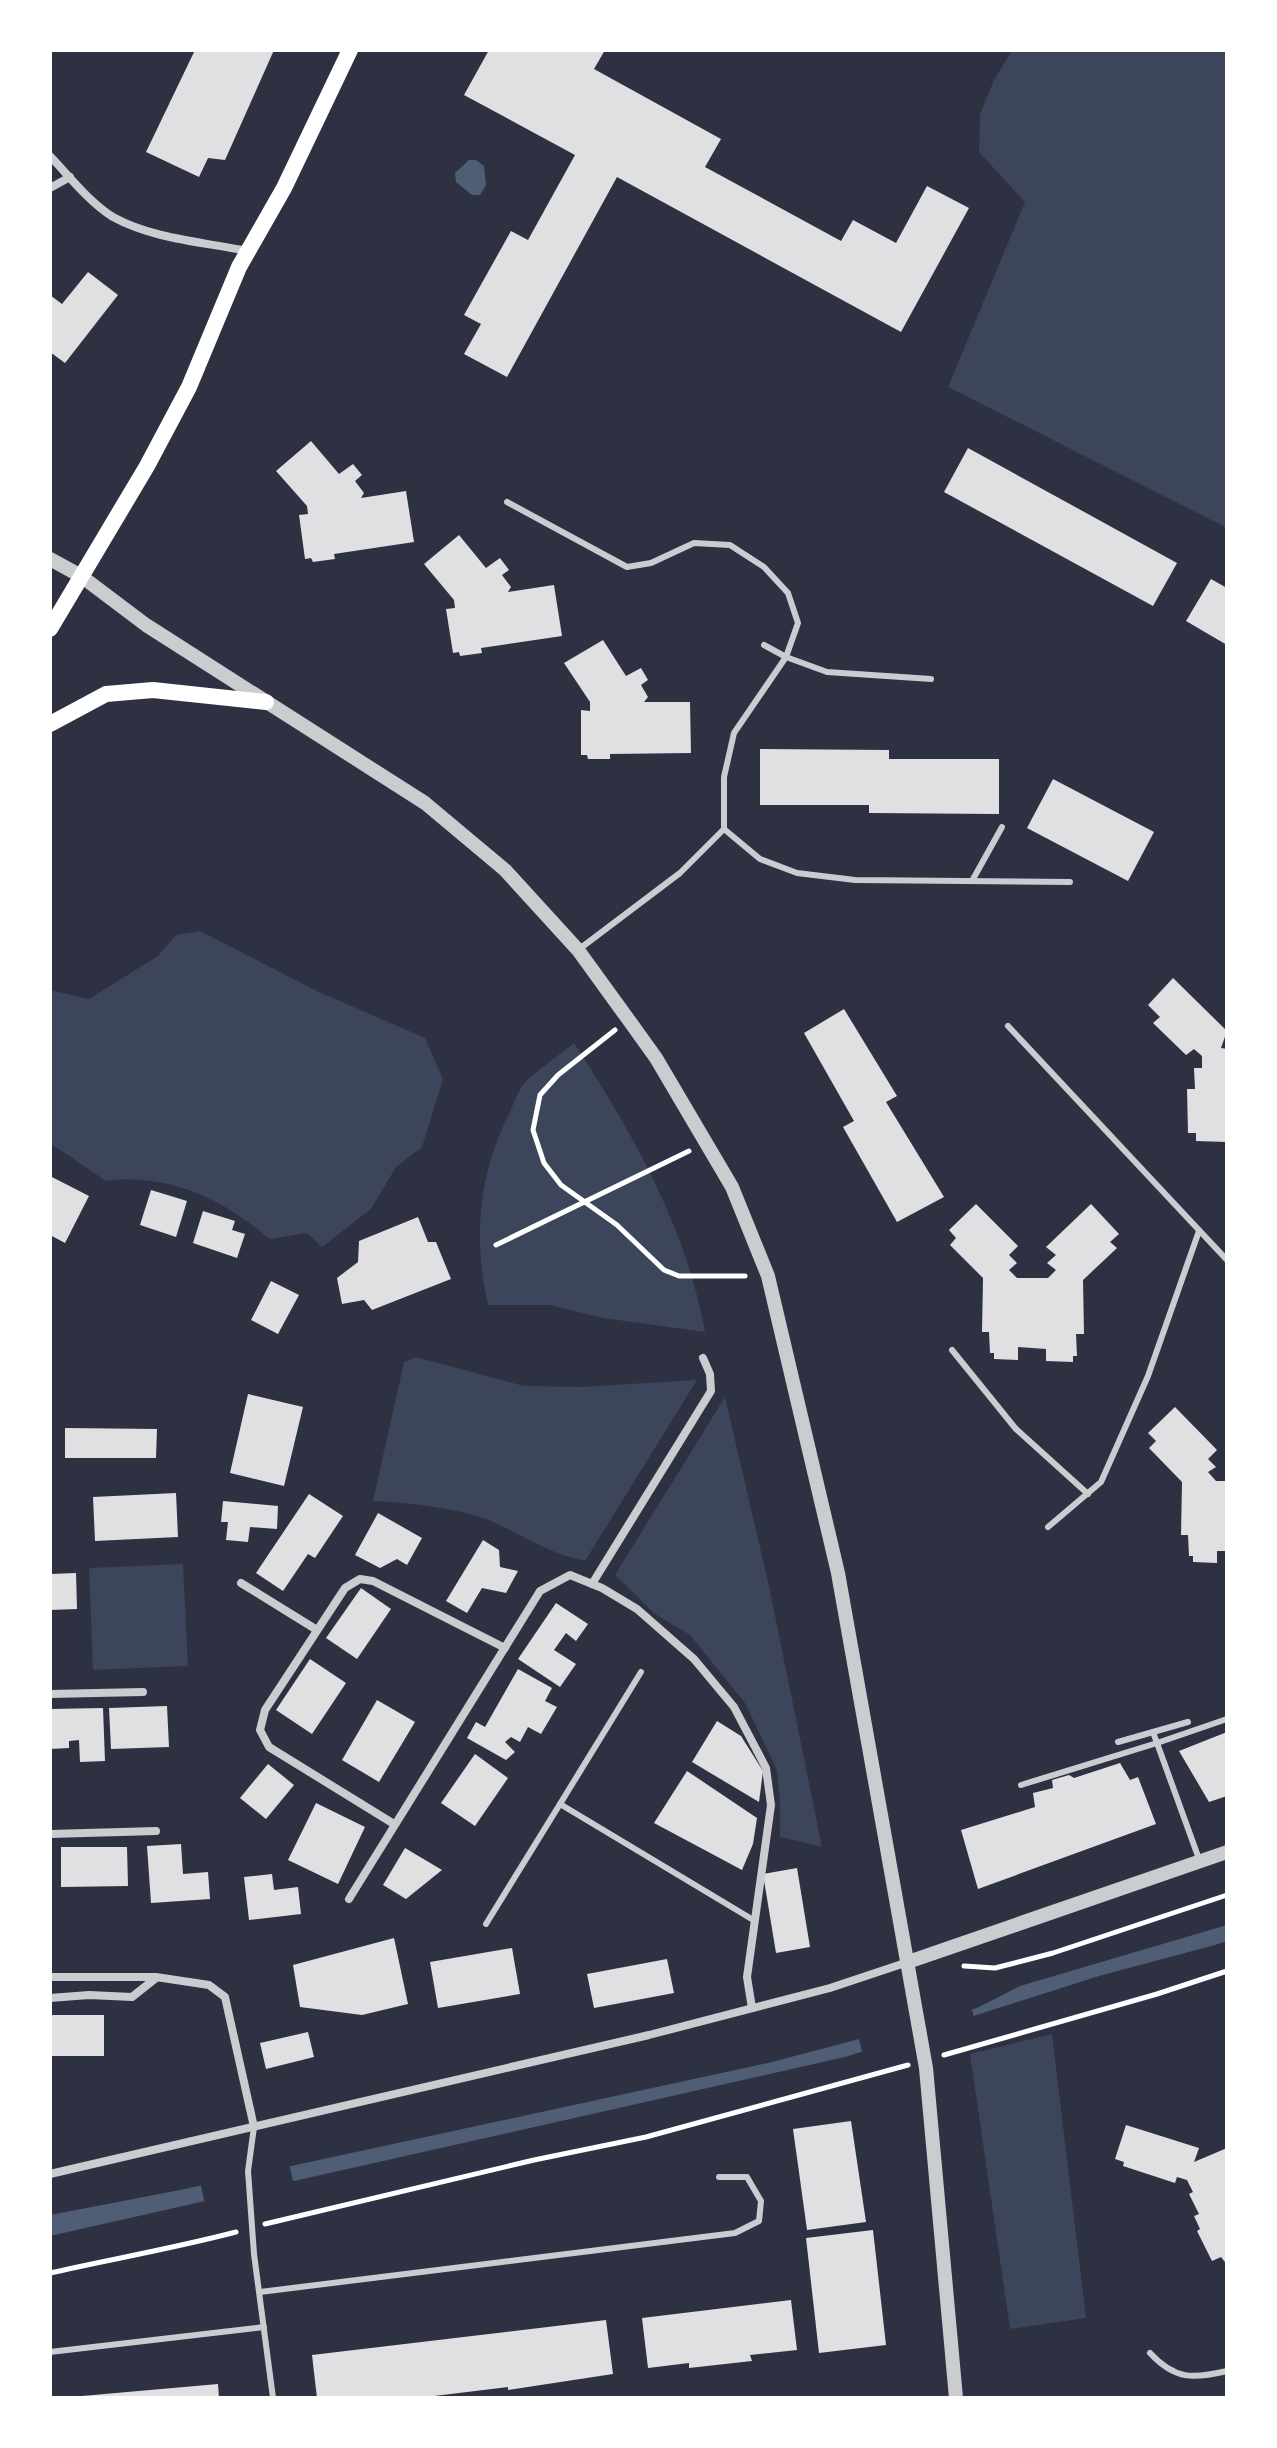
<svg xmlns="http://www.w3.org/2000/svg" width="1277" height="2448" font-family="Overpass,sans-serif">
	<rect width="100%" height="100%" fill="#2d3142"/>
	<!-- green -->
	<g fill="#3c4559">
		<path d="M1012,50H1227V528L948,387L1025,202L979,152L980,114L994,80Z"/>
		<path d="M200,931L317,991L425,1038L443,1079L422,1147L396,1167L371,1209L322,1247L307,1233L270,1239C222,1199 169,1173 106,1181L50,1143V990L89,999L158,956L176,935Z"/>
		<path d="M574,1043C632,1132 686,1226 705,1332L603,1318L550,1305H488C473,1239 478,1175 509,1114C513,1105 517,1094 522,1086C533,1072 559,1056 574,1043Z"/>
		<path d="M416,1357L524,1386L581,1387L697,1380L585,1561C547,1554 518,1531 483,1518C455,1508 403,1502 373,1501L404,1362Z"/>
		<path d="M725,1397L769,1586L822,1847L780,1837V1803L777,1770L745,1703L690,1635L655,1614L615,1575Z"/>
		<path d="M183,1564L188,1666L93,1670L89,1568Z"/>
		<path d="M1052,2034L1086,2318L1010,2329L970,2054Z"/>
	</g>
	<!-- water -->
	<g fill="#4f5d75">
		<path d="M469,160H476L484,166L486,185L480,195H472L456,182L455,173Z"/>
		<path d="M1227,1925V1941L1215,1945L1099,1976L845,2057L50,2236V2215L180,2190L768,2063L977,2008L1020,1986Z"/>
	</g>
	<!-- pier -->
	<g fill="#2d3142">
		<path d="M971,2006L975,2022L863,2056L858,2035Z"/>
		<path d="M289,2163L294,2186L205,2204L200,2182Z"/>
	</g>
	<!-- building -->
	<g fill="#e0e0e3">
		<path d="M195,50H274L225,160L208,158L199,177L146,152Z"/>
		<path d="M489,50H605L594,69L721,139L705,167L841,241L853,220L896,243L927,186L969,208L901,332L617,177L507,377L464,354L481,324L464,315L511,231L528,240L575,155L464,95Z"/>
		<path d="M88,272L118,295L65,363L50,352V295L62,304Z"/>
		<path d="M311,441L339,474L353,464L362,475L355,481L364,493L361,498L406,491L414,542L334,554L335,559L313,562L311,558L305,559L299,515L308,514L307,506L276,471Z"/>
		<path d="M968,448L1177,563L1153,606L944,492Z"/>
		<path d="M459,535L486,568L500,558L509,570L502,575L511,587L508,592L554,585L562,636L481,648L482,653L460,656L459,652L453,653L446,609L455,608L454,600L424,564Z"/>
		<path d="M1211,579L1227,588V645L1186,621Z"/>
		<path d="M603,640L626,676L641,668L648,680L641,685L648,697L644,702H690L691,753L610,754V759H588L587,755H581V710L590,711V702L564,663Z"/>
		<path d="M760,749L889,750V759H999V814L869,813V805H760Z"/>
		<path d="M1053,779L1154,832L1128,881L1027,828Z"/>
		<path d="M1173,978L1227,1031L1221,1048L1227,1049V1142L1196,1141V1133H1188L1187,1089H1195L1194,1068H1202V1056L1194,1049L1186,1055L1153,1023L1160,1017L1148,1005Z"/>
		<path d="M844,1009L897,1096L886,1102L944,1197L897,1222L843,1127L854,1121L804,1033Z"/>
		<path d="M50,1176L89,1196L65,1243L50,1235Z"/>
		<path d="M151,1190L187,1201L176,1237L140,1225Z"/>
		<path d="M976,1204L1018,1246L1009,1255L1017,1263L1009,1270L1017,1278H1048L1056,1270L1047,1263L1056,1255L1046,1247L1091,1204L1119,1234L1110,1242L1117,1248L1083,1280L1084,1334H1076L1077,1356H1073V1362L1046,1361V1349L1018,1347V1360L994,1359V1353H990L989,1332H982L983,1278L950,1245L956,1238L949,1230Z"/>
		<path d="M203,1211L235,1221L232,1230L245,1234L237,1258L193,1243Z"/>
		<path d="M418,1217L428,1242H436L451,1279L372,1310L364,1300L342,1304L337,1278L358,1262L359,1241Z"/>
		<path d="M271,1281L299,1295L278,1334L251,1320Z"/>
		<path d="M248,1394L303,1407L284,1486L230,1473Z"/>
		<path d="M1175,1407L1217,1450L1208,1459L1216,1467L1208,1472L1216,1481H1227V1551H1217V1563L1193,1562V1556H1189L1188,1535H1181L1182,1482L1149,1448L1156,1441L1148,1433Z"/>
		<path d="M65,1428L157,1429L156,1458H65Z"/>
		<path d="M176,1493L178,1537L95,1541L93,1497Z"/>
		<path d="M309,1494L343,1516L315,1558L308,1554L283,1591L256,1573Z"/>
		<path d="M223,1501L278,1506L277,1529L250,1527L248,1542L226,1540L228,1522H221Z"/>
		<path d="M378,1513L422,1538L407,1565L397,1559L380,1568L355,1555Z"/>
		<path d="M483,1540L499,1550L500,1567L518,1571L506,1593L482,1588L467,1613L446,1601Z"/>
		<path d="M76,1573L77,1609L50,1610V1574Z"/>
		<path d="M361,1588L391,1609L357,1659L326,1638Z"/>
		<path d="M556,1603L588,1624L576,1641L566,1633L554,1650L576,1664L560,1687L518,1659Z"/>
		<path d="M310,1659L346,1683L312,1734L276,1710Z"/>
		<path d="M518,1669L552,1688L545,1701L557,1707L541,1734L528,1727L520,1742L511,1737L505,1742L515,1752L506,1760L467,1738L476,1722L485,1727Z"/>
		<path d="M377,1700L415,1722L379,1782L342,1760Z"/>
		<path d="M167,1706L169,1747L111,1749L109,1708Z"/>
		<path d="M103,1708L105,1761L80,1762L79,1740L69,1741V1748L50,1749V1709Z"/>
		<path d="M717,1721L741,1736L763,1771L759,1802L692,1762Z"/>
		<path d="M1227,1732V1796L1209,1802L1179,1751Z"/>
		<path d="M475,1754L508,1778L475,1826L441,1803Z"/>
		<path d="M1120,1763L1130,1780L1138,1777L1156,1824L978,1889L961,1830L1035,1807L1033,1793L1053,1788L1052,1780L1069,1775L1074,1778Z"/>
		<path d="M268,1764L294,1785L266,1819L240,1798Z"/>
		<path d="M687,1771L757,1818L753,1844L742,1870L654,1823Z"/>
		<path d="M316,1803L365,1827L338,1884L288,1860Z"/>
		<path d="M181,1844L183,1874L208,1872L210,1899L151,1903L147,1846Z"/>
		<path d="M61,1847H127L128,1886L61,1887Z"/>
		<path d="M405,1848L442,1870L406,1899L383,1885Z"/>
		<path d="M797,1868L810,1947L776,1953L763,1874Z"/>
		<path d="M272,1874L274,1890L298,1887L301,1914L249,1920L244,1877Z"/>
		<path d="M394,1938L408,2004L362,2015L300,2007L293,1965Z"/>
		<path d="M512,1948L520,1994L438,2008L430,1962Z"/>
		<path d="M667,1959L674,1993L594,2008L587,1974Z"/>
		<rect x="50" y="2015" width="54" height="41"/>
		<path d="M308,2032L314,2057L266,2069L260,2043Z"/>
		<path d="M851,2121L866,2222L807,2230L793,2129Z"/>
		<path d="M1126,2125L1199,2148L1194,2162L1227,2148V2261L1225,2262L1221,2257L1212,2261L1197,2231L1200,2229L1194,2216L1199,2214L1189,2194L1193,2192L1187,2180L1177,2177L1175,2183L1123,2166L1124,2162L1115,2159Z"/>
		<path d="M873,2230L886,2345L819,2353L806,2238Z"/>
		<path d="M791,2300L797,2350L750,2355L752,2361L689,2368V2363L648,2368L642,2318Z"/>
		<path d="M606,2320L613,2374L508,2390V2387L418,2398H317L312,2355Z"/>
		<path d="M218,2384L219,2398H82V2396Z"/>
	</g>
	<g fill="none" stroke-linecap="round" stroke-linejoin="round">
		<!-- path -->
		<g stroke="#fff" stroke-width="5">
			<path d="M615,1030L558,1075L540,1095L533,1130L544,1163L561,1185L617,1225L664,1270L679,1276H745"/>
			<path d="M496,1245L689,1151"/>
			<path d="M964,1966L995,1968L1053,1953L1227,1895"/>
			<path d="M944,2055L1157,1994L1227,1971"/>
			<path d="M265,2224L534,2160L646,2137L908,2065"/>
			<path d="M50,2273C112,2259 175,2248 236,2232"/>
		</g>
		<!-- service -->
		<g stroke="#caccd0" stroke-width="6">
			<path d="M507,502L627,567L651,563L694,543L730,545L764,567L788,593L798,623L786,657L734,733L724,777V829L680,873L578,950"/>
			<path d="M764,645L786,657L827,672L931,679"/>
			<path d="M724,829L760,859L797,873L855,880L1070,882"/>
			<path d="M972,881L1002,827"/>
			<path d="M1008,1026L1227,1260"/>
			<path d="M952,1350L1016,1429L1088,1494"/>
			<path d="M1048,1527L1101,1482L1148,1376L1199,1231"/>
			<path d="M641,1672L560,1804L755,1921"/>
			<path d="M1153,1732L1157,1743L1227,1719"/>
			<path d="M1118,1742L1188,1722"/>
			<path d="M1021,1785L1157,1743L1199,1859"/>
			<path d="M486,1924L560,1804"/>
			<path d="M254,2127L248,2171L254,2254L273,2398"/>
			<path d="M260,2292L735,2233L759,2221L761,2201L747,2177H719"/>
			<path d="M50,2352L264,2327"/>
			<path d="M1150,2353C1175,2380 1193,2379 1227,2371"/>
		</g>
		<!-- minor -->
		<g stroke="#caccd0" stroke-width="8">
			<path d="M50,156C69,176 89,202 113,217C153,239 203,242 247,251"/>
			<path d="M50,188L70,177"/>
			<path d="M241,1583L317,1630"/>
			<path d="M592,1584L711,1391L710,1374L703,1358"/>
			<path d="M50,1694L143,1692"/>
			<path d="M394,1824L269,1747L260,1730L265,1710L345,1588L360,1579L373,1581L505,1648"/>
			<path d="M50,1834L156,1831"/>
			<path d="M349,1899L540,1591L570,1575L602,1588L637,1609L694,1659L734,1707L766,1768L771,1805L747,1977L752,2008"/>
			<path d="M50,1977H156L209,1985L225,1997L254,2127"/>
			<path d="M50,1998L89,1995L132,1997L156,1978"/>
			<path d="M50,2174L649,2035L830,1988L908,1962"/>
		</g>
		<!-- tertiary -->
		<g stroke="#caccd0" stroke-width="14">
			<path d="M50,559L81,576L146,625L425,803L505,870L578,950L628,1019L656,1058L732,1187L768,1276L838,1573L926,2068L956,2398"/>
			<path d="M908,1962L1227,1852"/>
		</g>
		<!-- secondary -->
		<g stroke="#fff" stroke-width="16">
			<path d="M50,629L147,466L189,387L239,267L284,188L350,50"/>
			<path d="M50,724L106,694L153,690L266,702"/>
		</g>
	</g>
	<!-- border -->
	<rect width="1277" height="2448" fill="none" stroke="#ffffff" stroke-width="104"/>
</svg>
